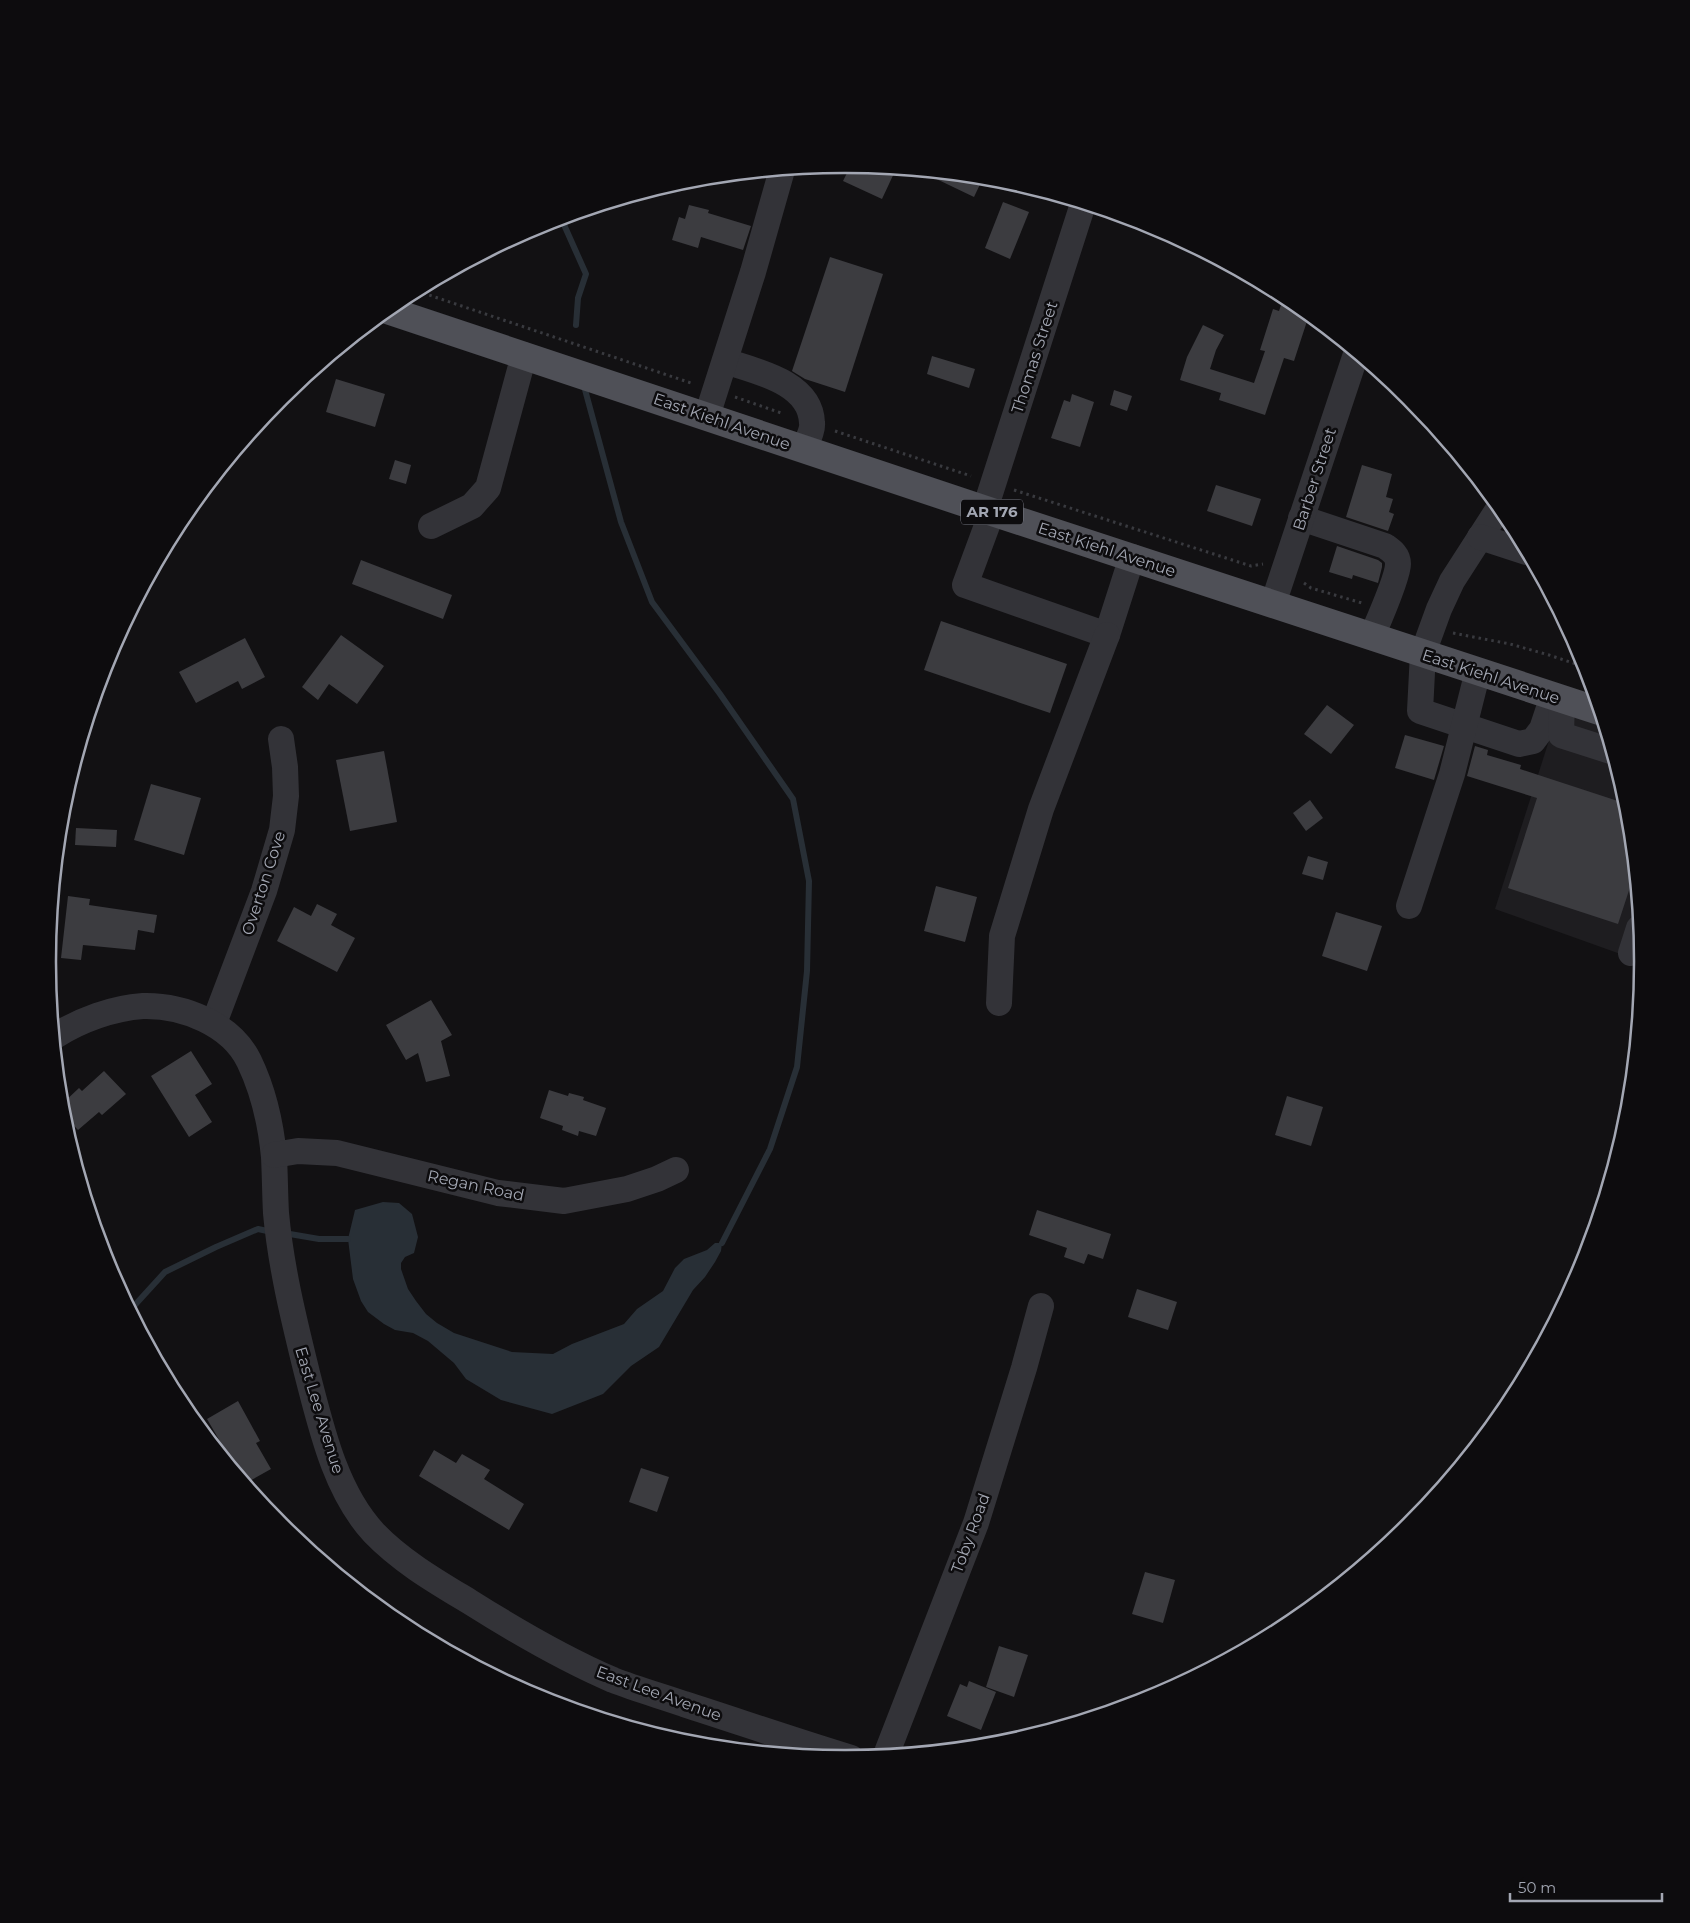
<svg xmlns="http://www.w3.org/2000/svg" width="1690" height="1923" font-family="Montserrat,sans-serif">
	<rect width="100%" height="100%" fill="#121113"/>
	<!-- built -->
	<path fill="#1e1d20" d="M1562,700L1599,711L1627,806L1642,956L1640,961L1495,909Z"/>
	<!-- water -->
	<path fill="#282f36" d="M383,1202L399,1203L412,1214L418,1237L414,1253L405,1257L401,1263V1269L408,1289L416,1301L426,1314L437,1323L454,1333L512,1352L553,1354L572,1344L624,1324L637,1309L663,1291L675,1268L684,1259L707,1250L715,1243H722L721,1251L715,1262L705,1277L693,1290L659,1347L631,1366L603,1394L552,1414L501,1400L466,1379L454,1363L428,1341L413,1333L395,1330L384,1324L368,1312L361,1301L353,1279L348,1239L355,1210Z"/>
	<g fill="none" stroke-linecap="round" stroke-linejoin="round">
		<!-- stream -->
		<g stroke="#282f36" stroke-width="6">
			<path d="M561,218L586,274L578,298L576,325"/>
			<path d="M584,386L621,522L652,602L720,694L793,799L809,881L807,971L797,1067L770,1149L722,1243"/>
			<path d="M284,1233L319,1239H348"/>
			<path d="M132,1311L134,1306L165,1272L216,1247L258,1229L272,1232"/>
		</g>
	</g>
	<!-- building -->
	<g fill="#3c3c40">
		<path d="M851,165L896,169L882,199L843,181Z"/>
		<path d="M926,172L983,178L974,197L926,174Z"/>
		<path d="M1003,202L1029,212L1010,259L985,248Z"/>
		<path d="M689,205L709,210L708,213L751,226L743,250L701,237L698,248L672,240L679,217L685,219Z"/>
		<path d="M830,257L883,274L845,392L805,379L792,371Z"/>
		<path d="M1284,296L1309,315L1294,361L1284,358L1265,415L1219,400L1221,393L1180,380L1187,357L1203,325L1224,335L1216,350L1210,369L1254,383L1265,351L1260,350L1273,309L1279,311Z"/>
		<path d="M932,356L975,369L969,388L927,374Z"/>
		<path d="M336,379L385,394L375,427L326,412Z"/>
		<path d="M1114,390L1132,396L1127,411L1110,405Z"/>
		<path d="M1072,394L1094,402L1080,447L1051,438L1064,400L1070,402Z"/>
		<path d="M395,460L411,465L406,484L389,479Z"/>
		<path d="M1362,465L1392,474L1386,497L1393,499L1389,512L1394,514L1388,531L1346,517Z"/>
		<path d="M1216,485L1261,499L1252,526L1207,511Z"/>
		<path d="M1337,546L1378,560L1382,563V567L1378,583L1353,575L1352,579L1329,572Z"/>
		<path d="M361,560L452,595L443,619L352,584Z"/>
		<path d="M941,621L1067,664L1050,713L924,670Z"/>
		<path d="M341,635L384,666L357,704L329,684L318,700L302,687Z"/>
		<path d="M245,638L265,677L242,689L238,681L196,703L179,672Z"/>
		<path d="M1327,705L1354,725L1331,754L1304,734Z"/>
		<path d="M1405,735L1444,746L1434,780L1395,768Z"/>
		<path d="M1475,746L1488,750L1487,755L1521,765L1520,769L1627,804L1634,875L1618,924L1508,888L1537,798L1467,776Z"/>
		<path d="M384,751L397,822L350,831L336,760Z"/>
		<path d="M151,784L201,798L184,855L134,840Z"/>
		<path d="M1310,800L1323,818L1306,831L1293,813Z"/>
		<path d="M76,828L117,830L116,847L75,845Z"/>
		<path d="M1308,856L1328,862L1323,880L1302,874Z"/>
		<path d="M936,886L977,897L965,942L924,931Z"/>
		<path d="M68,896L90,899L89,905L157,915L154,933L138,930L135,950L83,945L81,960L61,958Z"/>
		<path d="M317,904L337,914L331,925L355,938L337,972L277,941L294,907L311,916Z"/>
		<path d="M1336,912L1382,926L1367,971L1322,956Z"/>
		<path d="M431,1000L452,1035L441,1041L450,1076L426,1082L418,1053L406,1060L386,1025Z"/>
		<path d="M191,1051L212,1084L195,1095L212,1122L189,1137L151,1076Z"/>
		<path d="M104,1071L126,1094L102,1115L99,1112L78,1130L62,1113V1104L79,1088L82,1091Z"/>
		<path d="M549,1090L568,1096L569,1093L584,1097L583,1100L606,1108L596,1136L579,1131L578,1136L562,1130L563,1126L540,1118Z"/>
		<path d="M1287,1096L1323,1107L1311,1146L1275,1135Z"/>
		<path d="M1037,1210L1111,1234L1103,1259L1088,1254L1084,1264L1064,1257L1067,1248L1029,1235Z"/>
		<path d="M1137,1289L1177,1302L1168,1330L1128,1317Z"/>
		<path d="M238,1401L260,1441L256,1443L271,1469L246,1483L239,1474L207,1419Z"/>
		<path d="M434,1450L456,1463L462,1454L490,1470L484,1479L524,1504L509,1530L419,1476Z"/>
		<path d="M641,1468L669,1477L657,1512L629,1502Z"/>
		<path d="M1145,1572L1175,1580L1163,1623L1132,1614Z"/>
		<path d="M999,1646L1028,1655L1014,1697L986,1687Z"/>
		<path d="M969,1681L996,1692L981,1730L947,1716L960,1684L967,1687Z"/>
	</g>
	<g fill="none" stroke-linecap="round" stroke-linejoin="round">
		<!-- path -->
		<g stroke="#393a3f" stroke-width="3" stroke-dasharray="2.5 4" stroke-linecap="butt">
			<path d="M417,291L694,384"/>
			<path d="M735,397L784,414"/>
			<path d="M835,431L971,476"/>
			<path d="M1014,490L1251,566L1263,564"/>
			<path d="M1304,583L1311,588L1362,603"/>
			<path d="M1453,633L1510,644L1549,655L1585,667"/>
		</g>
		<!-- minor -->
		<g stroke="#333338" stroke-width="26">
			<path d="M725,361C755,371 811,382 812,423C813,430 807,441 804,449"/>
			<path d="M707,416L753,272L782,170"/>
			<path d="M1499,508L1452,581L1439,609L1423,653L1420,711L1519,744L1533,741L1542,729L1553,696"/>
			<path d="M985,509L1083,204"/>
			<path d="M992,512L965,585L1107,635L1132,557"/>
			<path d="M1301,518L1385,546C1392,551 1398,555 1398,564C1398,577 1378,622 1372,636"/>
			<path d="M431,526L472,506L488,488L524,355"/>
			<path d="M1480,537L1526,552"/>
			<path d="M1273,604L1356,354"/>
			<path d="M1562,700L1561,735L1611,751"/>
			<path d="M1409,906L1452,774L1478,671"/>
			<path d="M1631,953L1639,928"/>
			<path d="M999,1003L1002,936L1041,809L1107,635"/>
			<path d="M214,1023L264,891L282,830L286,796L285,767L281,739"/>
			<path d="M55,1036C80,1020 113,1008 143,1006C183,1005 231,1024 249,1061C263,1090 271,1125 274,1157C275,1176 275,1195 276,1213C281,1268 294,1320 307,1373C321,1427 335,1491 374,1533C402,1562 437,1582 470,1602C516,1631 564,1659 613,1680C636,1689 661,1696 684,1704C740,1722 795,1741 851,1758"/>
			<path d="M274,1155L298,1151L337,1153L498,1193L564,1201L627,1189L657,1179L676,1170"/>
			<path d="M886,1755L976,1523L1024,1368L1041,1306"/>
		</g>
		<!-- major -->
		<path stroke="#4f5057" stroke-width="28" d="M387,310L992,512L1599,711"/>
	</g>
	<g text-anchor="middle" stroke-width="5" stroke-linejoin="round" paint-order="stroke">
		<!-- shield labels -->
		<rect fill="#0d0c0e" stroke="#767882" stroke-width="1" x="961" y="499.5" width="62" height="25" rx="4"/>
		<g font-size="15" font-weight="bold" fill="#a3a7b3">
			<text x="992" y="517">AR 176</text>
		</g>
		<!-- street labels -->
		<g font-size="16" fill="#a3a7b3" stroke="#0d0c0e">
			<text transform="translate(1034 357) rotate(-72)" y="6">Thomas Street</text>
			<text transform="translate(722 421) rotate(19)" y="6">East Kiehl Avenue</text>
			<text transform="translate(1314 479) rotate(-72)" y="6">Barber Street</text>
			<text transform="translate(1107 549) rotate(18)" y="6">East Kiehl Avenue</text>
			<text transform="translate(1491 676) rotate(18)" y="6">East Kiehl Avenue</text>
			<text transform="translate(263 883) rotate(-72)" y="6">Overton Cove</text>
			<text transform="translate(476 1185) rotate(12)" y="6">Regan Road</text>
			<text transform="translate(320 1410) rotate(73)" y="6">East Lee Avenue</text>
			<text transform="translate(970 1533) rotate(-70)" y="6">Toby Road</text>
			<text transform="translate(659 1693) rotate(20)" y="6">East Lee Avenue</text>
		</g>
	</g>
	<!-- crop -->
	<path d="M0 0H1690V1923H0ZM844 173H846A788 788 0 0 1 1634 961V962A788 788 0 0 1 846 1750H844A788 788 0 0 1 56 962V961A788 788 0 0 1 844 173Z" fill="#0d0c0e" fill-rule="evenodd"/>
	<path fill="none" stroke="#a3a7b3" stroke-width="2.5" d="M844 173H846A788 788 0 0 1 1634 961V962A788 788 0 0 1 846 1750H844A788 788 0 0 1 56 962V961A788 788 0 0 1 844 173Z"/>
	<!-- scale -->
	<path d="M1510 1893v8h152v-8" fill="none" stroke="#a3a7b3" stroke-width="2.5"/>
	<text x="1518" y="1893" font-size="15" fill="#a3a7b3" stroke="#0d0c0e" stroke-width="4" paint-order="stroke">50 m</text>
</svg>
